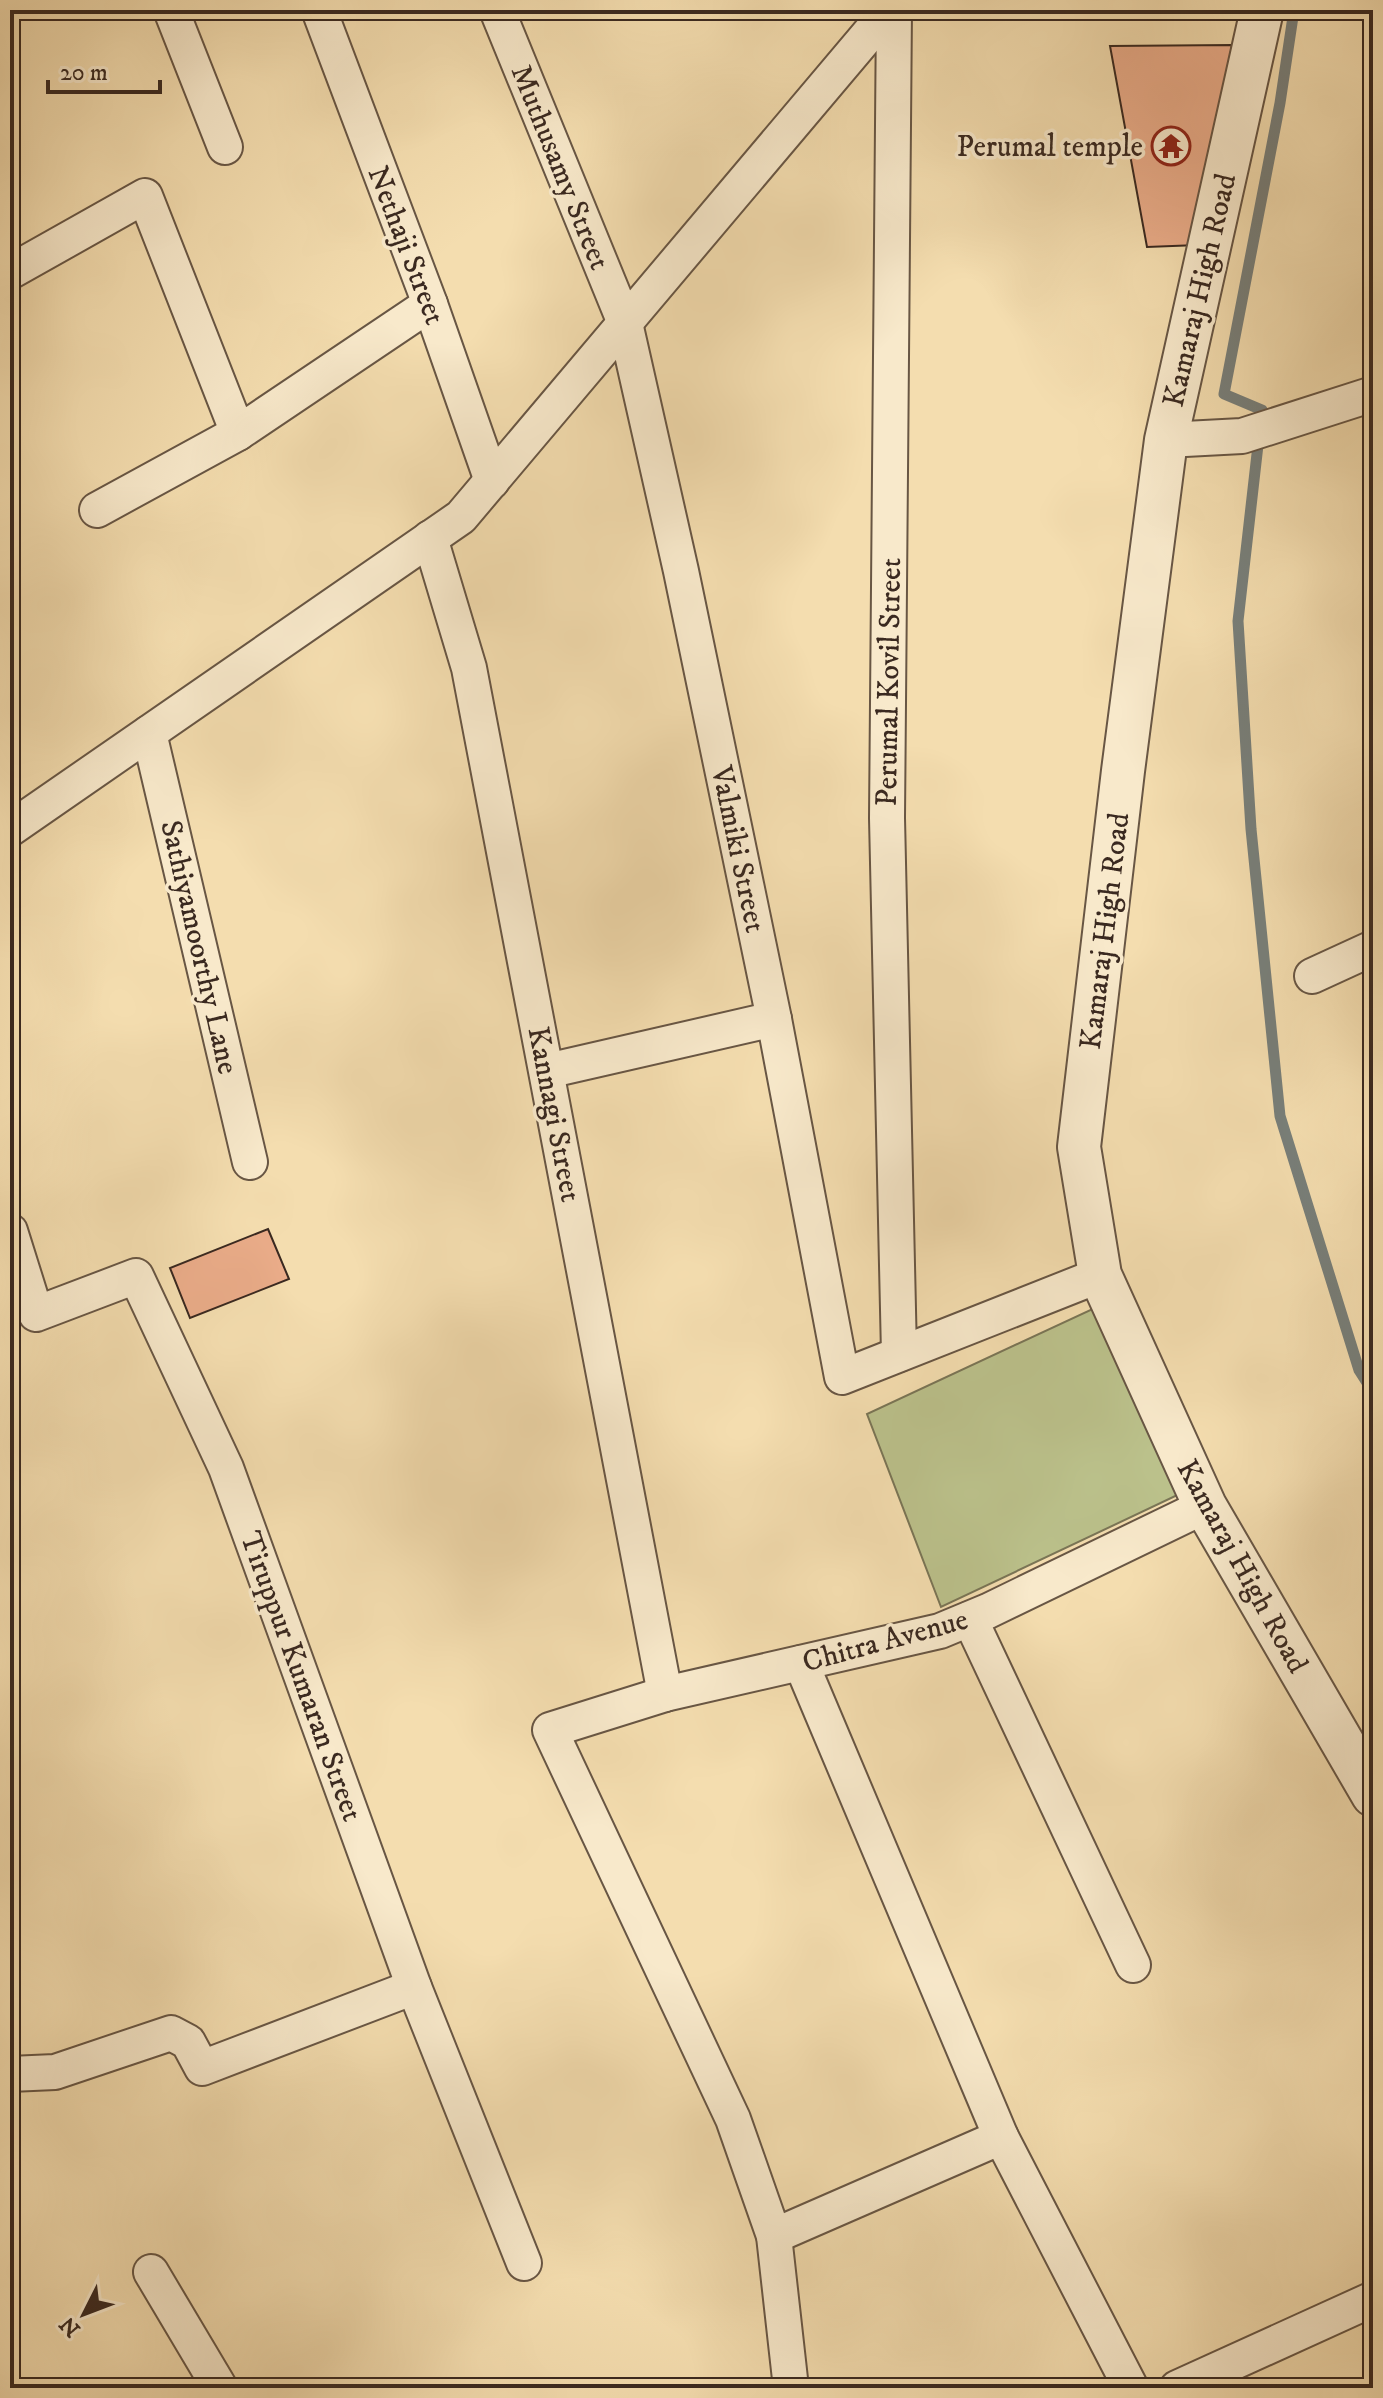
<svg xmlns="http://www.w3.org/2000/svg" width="1383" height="2398" font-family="'IM FELL DW Pica',serif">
	<rect width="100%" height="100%" fill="#f4ddaf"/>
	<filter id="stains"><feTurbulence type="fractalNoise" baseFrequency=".0025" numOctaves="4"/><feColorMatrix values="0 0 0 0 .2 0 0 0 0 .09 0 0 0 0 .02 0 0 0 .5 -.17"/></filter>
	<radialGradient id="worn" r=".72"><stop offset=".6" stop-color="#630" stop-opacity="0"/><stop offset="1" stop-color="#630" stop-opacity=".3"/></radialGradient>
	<!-- green -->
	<path fill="#bbc18b" stroke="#7a7556" stroke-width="2" d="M1099,1306L1188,1490L941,1607L867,1414Z"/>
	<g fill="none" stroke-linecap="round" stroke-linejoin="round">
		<!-- stream -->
		<path stroke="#787f7a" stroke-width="11" d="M1294,10L1280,103L1224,394L1262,410L1238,621L1251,829L1280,1116L1359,1370L1373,1392"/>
	</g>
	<!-- building -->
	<g fill="#eaac89" stroke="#3a2920" stroke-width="2">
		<path d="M1232,45L1198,245L1147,247L1110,46Z"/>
		<path d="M268,1229L289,1279L190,1318L170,1268Z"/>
	</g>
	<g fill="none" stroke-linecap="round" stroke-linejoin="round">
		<!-- minor casing -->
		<g stroke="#685644" stroke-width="38">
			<g id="minor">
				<path d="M171,10L225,147"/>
				<path d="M319,10L430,304L492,481"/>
				<path d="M497,10L625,323L681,571L774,1019L842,1377L1100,1275"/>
				<path d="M894,10L887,818L899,1354"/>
				<path d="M10,272L145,196L238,433L430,304"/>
				<path d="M1166,440L1242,436L1373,394"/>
				<path d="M97,510L238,433"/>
				<path d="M430,538L469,668L665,1694"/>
				<path d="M149,733L250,1162"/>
				<path d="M10,829L461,517L889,10"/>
				<path d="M1312,976L1373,948"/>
				<path d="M547,1071L774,1019"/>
				<path d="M10,1231L36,1314L136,1276L226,1468L414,1987L524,2263"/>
				<path d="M970,1619L1133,1965"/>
				<path d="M801,1663L1001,2137L1131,2388"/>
				<path d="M10,2074L55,2072L171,2033L188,2042L202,2068L414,1987"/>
				<path d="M774,2236L1001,2137"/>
				<path d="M151,2272L220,2388"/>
				<path d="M791,2388L774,2236L733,2119L550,1730L665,1694L940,1631L988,1611L1205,1506"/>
				<path d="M1177,2388L1373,2299"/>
			</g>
		</g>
		<!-- tertiary casing -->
		<g stroke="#685644" stroke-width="46">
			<path id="tertiary" d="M1262,10L1166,440L1123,771L1079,1147L1100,1275L1205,1506L1373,1795"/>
		</g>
		<!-- minor -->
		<use href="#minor" stroke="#f8e9cb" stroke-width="34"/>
		<!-- tertiary -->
		<use href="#tertiary" stroke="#f8e9cb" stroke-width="42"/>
	</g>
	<!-- icons -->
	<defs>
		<g id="temple-ring" transform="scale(2)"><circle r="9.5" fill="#f8e9cb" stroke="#8f2418" stroke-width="1.5"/><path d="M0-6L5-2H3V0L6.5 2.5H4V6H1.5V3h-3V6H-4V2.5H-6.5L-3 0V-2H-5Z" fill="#8f2418"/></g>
	</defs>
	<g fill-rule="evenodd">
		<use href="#temple-ring" x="1171" y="146"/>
	</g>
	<g text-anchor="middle" stroke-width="7" stroke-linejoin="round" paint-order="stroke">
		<!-- poi labels -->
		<g font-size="30" fill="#3a2920" stroke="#f8e9cb" text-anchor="end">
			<text x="1143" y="156">Perumal temple</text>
		</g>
		<!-- street labels -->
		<g font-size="30" fill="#3a2920" stroke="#f8e9cb">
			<text transform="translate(561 167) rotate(68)" y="10">Muthusamy Street</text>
			<text transform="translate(407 245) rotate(69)" y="10">Nethaji Street</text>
			<text transform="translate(1199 290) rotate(-77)" y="10">Kamaraj High Road</text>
			<text transform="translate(888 682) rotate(-89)" y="10">Perumal Kovil Street</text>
			<text transform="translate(739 849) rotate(78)" y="10">Valmiki Street</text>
			<text transform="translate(1104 931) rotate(-83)" y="10">Kamaraj High Road</text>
			<text transform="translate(200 947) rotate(77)" y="10">Sathiyamoorthy Lane</text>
			<text transform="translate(555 1114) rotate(79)" y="10">Kannagi Street</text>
			<text transform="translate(1243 1566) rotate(61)" y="10">Kamaraj High Road</text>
			<text transform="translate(885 1640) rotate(-15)" y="10">Chitra Avenue</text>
			<text transform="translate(302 1676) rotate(70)" y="10">Tiruppur Kumaran Street</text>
		</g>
	</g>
	<!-- margin -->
	<rect width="1383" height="2398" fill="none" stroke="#f4ddaf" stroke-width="40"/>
	<rect x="12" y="12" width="1359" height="2374" fill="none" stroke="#3a2920" stroke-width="4"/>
	<rect x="20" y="20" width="1343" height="2358" fill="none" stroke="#3a2920" stroke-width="2"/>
	<!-- north arrow -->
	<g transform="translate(84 2314) rotate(228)" stroke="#f8e9cb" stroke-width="6" paint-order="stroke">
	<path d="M0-6L14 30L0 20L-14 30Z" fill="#3a2920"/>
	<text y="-12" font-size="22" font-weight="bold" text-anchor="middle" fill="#3a2920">N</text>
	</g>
	<!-- scale -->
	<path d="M48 80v12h112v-12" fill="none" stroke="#3a2920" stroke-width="4"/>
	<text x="60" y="80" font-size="24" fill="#3a2920" stroke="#f8e9cb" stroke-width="6" paint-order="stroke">20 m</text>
	<rect width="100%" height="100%" filter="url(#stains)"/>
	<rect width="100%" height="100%" fill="url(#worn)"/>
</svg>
